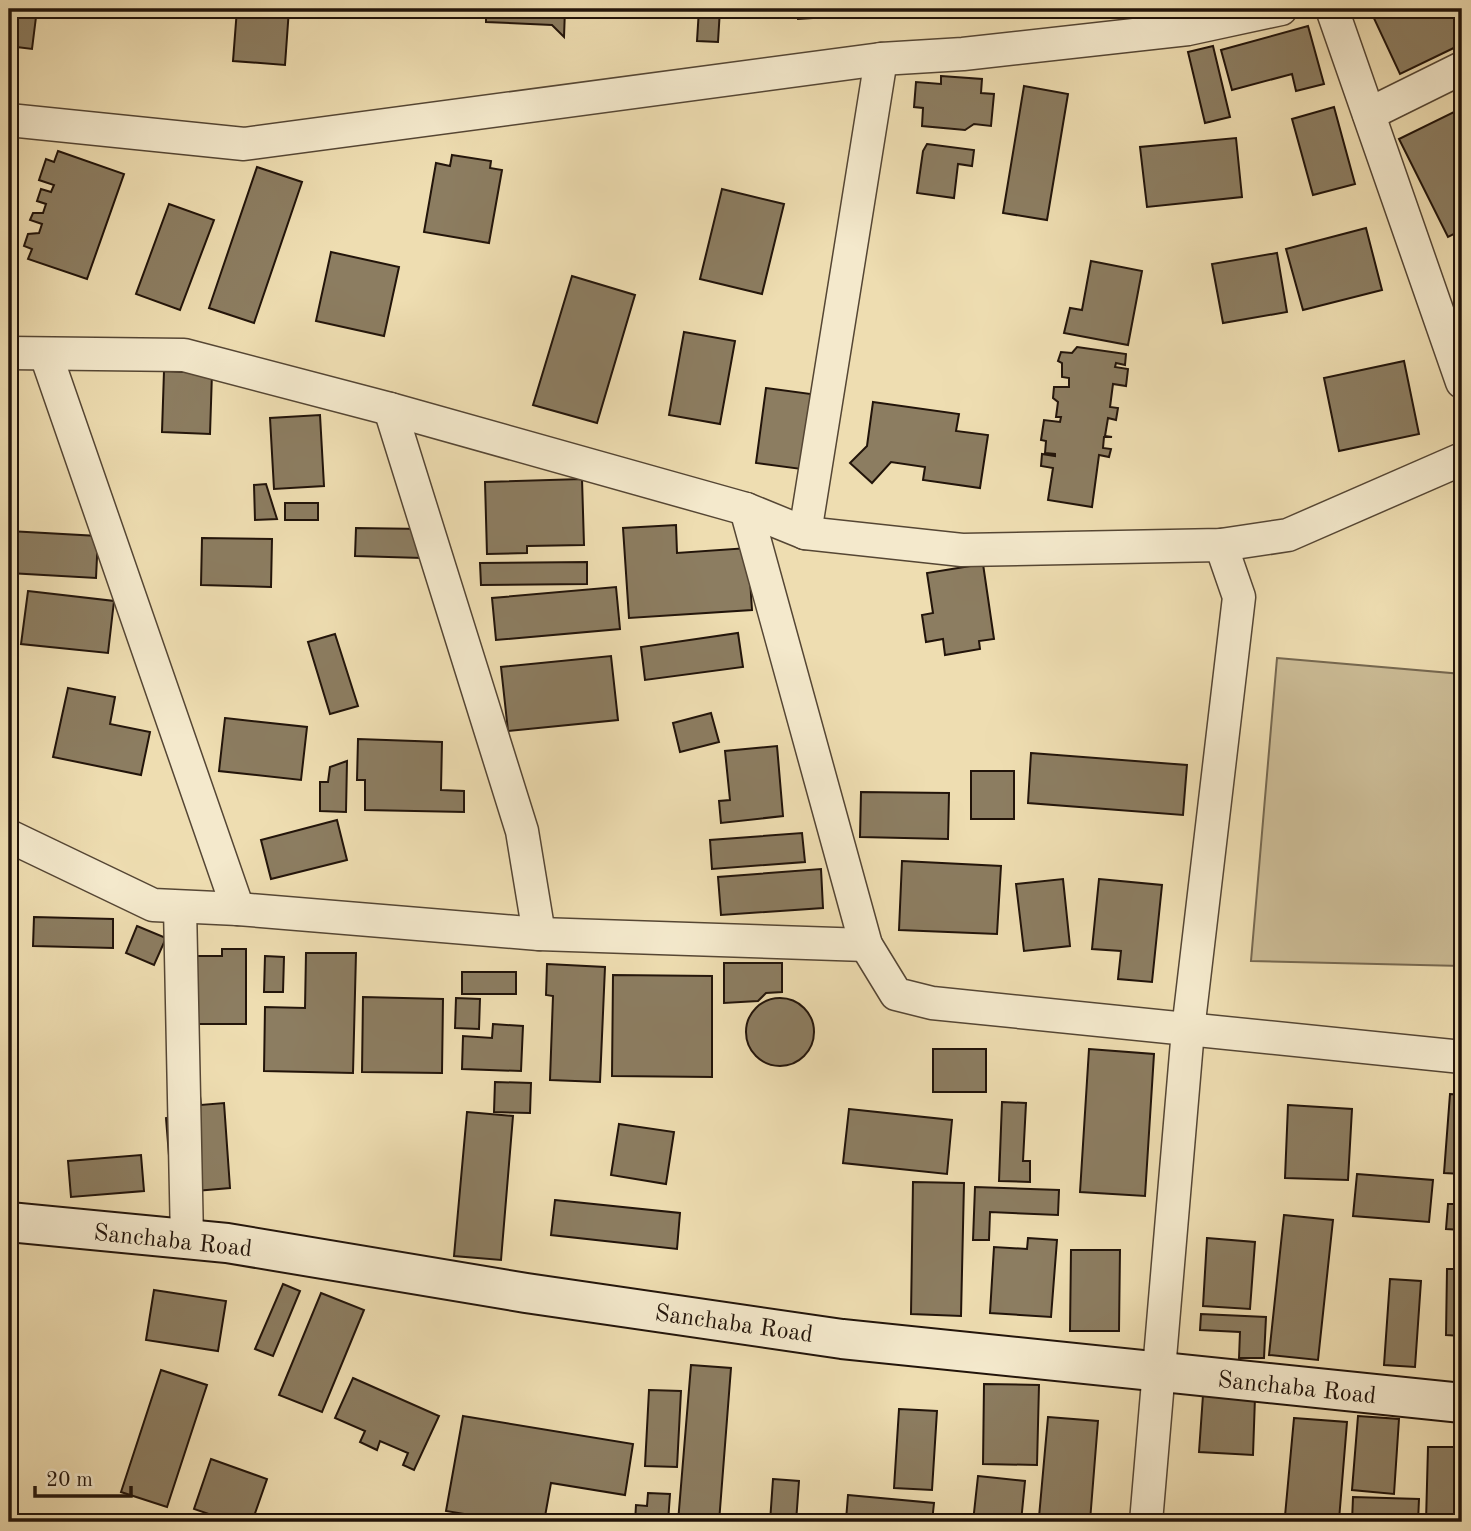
<svg xmlns="http://www.w3.org/2000/svg" width="1471" height="1531" font-family="'Old Standard TT',serif">
	<rect width="100%" height="100%" fill="#eeddb1"/>
	<filter id="stains"><feTurbulence type="fractalNoise" baseFrequency=".00286" numOctaves="4"/><feColorMatrix values="0 0 0 0 .2 0 0 0 0 .09 0 0 0 0 .02 0 0 0 .5 -.17"/></filter>
	<radialGradient id="worn" r=".72"><stop offset=".6" stop-color="#630" stop-opacity="0"/><stop offset="1" stop-color="#630" stop-opacity=".3"/></radialGradient>
	<!-- green -->
	<path fill="#cbbb95" stroke="#766850" stroke-width="2" d="M1277,658L1462,674V966L1251,961Z"/>
	<!-- building -->
	<g fill="#8c7d61" stroke="#22140a" stroke-width="2">
		<path d="M9,9H37L32,49L9,46Z"/>
		<path d="M237,9H289L285,65L233,61Z"/>
		<path d="M486,9H565L564,37L552,25L486,22Z"/>
		<path d="M699,9H720L718,42L697,41Z"/>
		<path d="M797,9H844V16L798,19Z"/>
		<path d="M940,9H989L990,12L940,17Z"/>
		<path d="M1376,9H1462V44L1400,74L1371,12Z"/>
		<path d="M1308,26L1324,84L1296,91L1292,74L1232,90L1221,50Z"/>
		<path d="M1213,46L1230,117L1205,123L1188,52Z"/>
		<path d="M941,76L982,79L981,93L994,94L991,126L974,124L965,130L922,126L923,108L914,107L916,82L941,84Z"/>
		<path d="M1024,86L1068,94L1047,220L1003,213Z"/>
		<path d="M1334,107L1355,184L1313,195L1292,119Z"/>
		<path d="M1462,108V230L1448,237L1399,139Z"/>
		<path d="M1236,138L1242,197L1147,207L1140,147Z"/>
		<path d="M927,144L974,150L972,166L958,164L954,198L917,193L923,151Z"/>
		<path d="M58,151L124,174L87,279L28,259L32,249L24,246L28,234L39,233L42,224L30,220L33,213H43L46,204L37,201L41,189L51,192L54,185L39,180L46,159L54,162Z"/>
		<path d="M452,155L491,161L490,168L502,170L489,243L424,232L436,163L450,166Z"/>
		<path d="M257,167L302,182L254,323L209,308Z"/>
		<path d="M722,189L784,204L762,294L700,279Z"/>
		<path d="M169,204L214,220L180,310L136,294Z"/>
		<path d="M1366,228L1382,290L1303,310L1286,249Z"/>
		<path d="M331,252L399,267L384,336L316,321Z"/>
		<path d="M1277,253L1287,312L1223,323L1212,264Z"/>
		<path d="M1091,261L1142,271L1128,345L1064,333L1070,308L1082,310Z"/>
		<path d="M572,276L635,295L597,423L533,405Z"/>
		<path d="M684,332L735,341L720,424L669,415Z"/>
		<path d="M1077,347L1126,354L1125,365L1116,363L1115,367L1128,369L1126,386L1113,384L1110,407L1118,408L1116,420L1108,418L1105,436L1112,437H1104L1103,448L1111,449L1109,457L1099,455L1092,507L1048,500L1053,468L1041,466L1042,454L1055,456V454L1045,453L1046,441L1041,440L1044,420L1060,422L1061,417H1056L1058,402L1053,398L1054,387H1069V378L1062,377V363L1058,361L1061,352L1072,353Z"/>
		<path d="M1404,361L1419,434L1339,451L1324,378Z"/>
		<path d="M164,371L212,373L210,434L162,432Z"/>
		<path d="M766,388L811,394L801,469L756,463Z"/>
		<path d="M873,402L959,414L956,431L988,435L980,488L923,480L925,467L891,462L872,483L850,463L867,446Z"/>
		<path d="M320,415L324,486L274,489L270,418Z"/>
		<path d="M582,479L584,545L527,546V553L487,554L485,482Z"/>
		<path d="M266,484L277,519L255,520L254,485Z"/>
		<rect x="285" y="503" width="33" height="17"/>
		<path d="M676,525L677,553L748,548L752,610L629,618L623,528Z"/>
		<path d="M356,528L423,529L422,558L355,556Z"/>
		<path d="M9,531L98,536L96,578L9,573Z"/>
		<path d="M202,538L272,539L271,587L201,585Z"/>
		<path d="M587,562V584L481,585L480,563Z"/>
		<path d="M983,564L994,639L979,641L980,649L945,655L943,639L926,642L922,615L933,613L927,573Z"/>
		<path d="M616,587L620,629L496,640L492,598Z"/>
		<path d="M28,591L114,601L108,653L21,644Z"/>
		<path d="M738,633L743,667L645,680L641,647Z"/>
		<path d="M335,634L358,706L330,714L308,642Z"/>
		<path d="M611,656L618,720L508,731L501,667Z"/>
		<path d="M68,688L115,697L110,724L150,732L141,775L53,757Z"/>
		<path d="M711,713L719,742L680,752L673,723Z"/>
		<path d="M225,718L307,727L301,780L219,771Z"/>
		<path d="M358,739L442,742L441,790L464,791V812L365,810V780H357Z"/>
		<path d="M777,746L783,816L721,823L719,801L730,800L725,751Z"/>
		<path d="M1031,753L1187,765L1183,815L1028,803Z"/>
		<path d="M347,761L346,812L320,811V782H328L330,767Z"/>
		<rect x="971" y="771" width="43" height="48"/>
		<path d="M861,792L949,793L948,839L860,837Z"/>
		<path d="M337,820L347,860L271,879L261,840Z"/>
		<path d="M802,833L805,862L712,869L710,840Z"/>
		<path d="M902,861L1001,866L997,934L899,930Z"/>
		<path d="M821,869L823,908L721,915L718,877Z"/>
		<path d="M1063,879L1070,946L1024,951L1016,884Z"/>
		<path d="M1099,879L1162,885L1152,982L1118,979L1121,951L1092,949Z"/>
		<path d="M9,881L17,964L9,965Z"/>
		<path d="M34,917L113,919V948L33,946Z"/>
		<path d="M137,926L166,938L154,965L126,953Z"/>
		<path d="M222,949H246V1024H189V956H222Z"/>
		<path d="M306,953H356L353,1073L264,1071L265,1007L305,1008Z"/>
		<path d="M265,956L284,957L283,992H264Z"/>
		<path d="M724,963H782V992L766,993L758,1001L724,1003Z"/>
		<path d="M547,964L605,967L600,1082L550,1080L553,996L546,995Z"/>
		<rect x="462" y="972" width="54" height="22"/>
		<path d="M613,975L712,976V1077L612,1076Z"/>
		<path d="M363,997L443,999L442,1073L362,1072Z"/>
		<path d="M456,998L480,999L479,1029L455,1028Z"/>
		<circle cx="780" cy="1032" r="34"/>
		<path d="M493,1024L523,1026L521,1071L462,1069L463,1036L492,1038Z"/>
		<rect x="933" y="1049" width="53" height="43"/>
		<path d="M1089,1049L1154,1054L1145,1196L1080,1192Z"/>
		<path d="M495,1082L531,1083L530,1113L494,1112Z"/>
		<path d="M1450,1094L1462,1095V1174L1444,1173Z"/>
		<path d="M200,1096L201,1105L224,1103L230,1188L172,1193L166,1118L174,1117L173,1097Z"/>
		<path d="M1002,1102L1026,1103L1023,1161H1030V1182L999,1181Z"/>
		<path d="M1288,1105L1352,1109L1348,1180L1285,1178Z"/>
		<path d="M849,1109L952,1120L947,1174L843,1163Z"/>
		<path d="M467,1112L513,1116L501,1260L454,1256Z"/>
		<path d="M619,1124L674,1132L666,1184L611,1175Z"/>
		<path d="M141,1155L144,1191L71,1197L68,1161Z"/>
		<path d="M1357,1174L1433,1180L1429,1222L1353,1216Z"/>
		<path d="M913,1182L964,1183L961,1316L911,1314Z"/>
		<path d="M975,1187L1059,1190L1058,1215L990,1212L989,1240H973Z"/>
		<path d="M555,1200L680,1213L677,1249L551,1235Z"/>
		<path d="M1448,1204H1462V1230L1446,1229Z"/>
		<path d="M1284,1215L1333,1220L1318,1360L1269,1355Z"/>
		<path d="M1028,1238L1057,1240L1051,1317L990,1313L994,1247L1027,1249Z"/>
		<path d="M1207,1238L1255,1242L1250,1309L1203,1306Z"/>
		<path d="M1071,1250H1120L1119,1331H1070Z"/>
		<path d="M1447,1269H1462V1336L1446,1335Z"/>
		<path d="M1390,1279L1421,1281L1415,1367L1384,1365Z"/>
		<path d="M283,1284L300,1291L273,1356L255,1349Z"/>
		<path d="M154,1290L226,1301L218,1351L146,1340Z"/>
		<path d="M321,1293L364,1310L322,1412L279,1395Z"/>
		<path d="M1201,1314L1266,1317L1264,1358H1239L1240,1332L1200,1330Z"/>
		<path d="M691,1365L731,1368L719,1522H678Z"/>
		<path d="M161,1370L207,1385L167,1507L121,1492Z"/>
		<path d="M353,1378L439,1416L414,1470L403,1465L408,1453L380,1441L377,1450L360,1442L365,1431L335,1418Z"/>
		<path d="M984,1384L1039,1385L1037,1465L983,1464Z"/>
		<path d="M649,1390L681,1391L677,1467L645,1466Z"/>
		<path d="M1203,1395L1255,1397L1253,1455L1199,1452Z"/>
		<path d="M899,1409L937,1411L932,1490L894,1488Z"/>
		<path d="M463,1416L633,1444L625,1495L551,1483L544,1522H513L446,1511Z"/>
		<path d="M1358,1416L1399,1419L1394,1494L1352,1490Z"/>
		<path d="M1048,1417L1098,1421L1090,1521L1039,1517Z"/>
		<path d="M1294,1418L1347,1422L1339,1520L1285,1516Z"/>
		<path d="M1428,1447H1462V1522H1426Z"/>
		<path d="M211,1459L267,1479L252,1522H232L194,1509Z"/>
		<path d="M978,1476L1025,1481L1021,1522H973Z"/>
		<path d="M773,1479L799,1481L796,1522H770Z"/>
		<path d="M648,1493L670,1494L668,1522H635L636,1505L647,1506Z"/>
		<path d="M848,1495L934,1503L932,1522L846,1520Z"/>
		<path d="M1353,1497L1419,1499L1418,1522H1352Z"/>
	</g>
	<g fill="none" stroke-linecap="round" stroke-linejoin="round">
		<!-- street casing -->
		<g stroke="#554634" stroke-width="35">
			<g id="street">
				<path d="M1332,9L1462,382"/>
				<path d="M1369,114L1462,68"/>
				<path d="M9,120L244,144L881,59L963,54L1188,29L1281,9"/>
				<path d="M9,353L184,355L390,409L746,509L805,533L962,550L1221,545L1288,535L1462,459"/>
				<path d="M46,355L238,909"/>
				<path d="M390,409L522,831L539,934"/>
				<path d="M746,509L866,945L896,994L932,1003L1462,1057"/>
				<path d="M805,533L881,59"/>
				<path d="M9,836L153,905L238,909L539,934L866,945"/>
				<path d="M180,907L187,1240"/>
				<path d="M1146,1522L1188,1030L1239,597L1221,545"/>
			</g>
		</g>
		<!-- secondary casing -->
		<g stroke="#22140a" stroke-width="42">
			<path id="secondary" d="M9,1222L227,1243L526,1293L842,1339L1462,1403"/>
		</g>
		<!-- street -->
		<use href="#street" stroke="#f4e9cc" stroke-width="32"/>
		<!-- secondary -->
		<use href="#secondary" stroke="#f4e9cc" stroke-width="38"/>
	</g>
	<g text-anchor="middle" stroke-width="7" stroke-linejoin="round" paint-order="stroke">
		<!-- street labels -->
		<g font-size="24" fill="#22140a" stroke="#f4e9cc">
			<text transform="translate(173 1240) rotate(6)" y="8">Sanchaba Road</text>
			<text transform="translate(734 1323) rotate(8)" y="8">Sanchaba Road</text>
			<text transform="translate(1297 1387) rotate(6)" y="8">Sanchaba Road</text>
		</g>
	</g>
	<!-- margin -->
	<rect width="1471" height="1531" fill="none" stroke="#eeddb1" stroke-width="35"/>
	<rect x="10" y="10" width="1450" height="1510" fill="none" stroke="#22140a" stroke-width="3.5"/>
	<rect x="18" y="18" width="1436" height="1496" fill="none" stroke="#22140a" stroke-width="2"/>
	<!-- scale -->
	<path d="M35 1486v10h96v-10" fill="none" stroke="#22140a" stroke-width="3.5"/>
	<text x="46" y="1486" font-size="21" fill="#22140a" stroke="#f4e9cc" stroke-width="5" paint-order="stroke">20 m</text>
	<rect width="100%" height="100%" filter="url(#stains)"/>
	<rect width="100%" height="100%" fill="url(#worn)"/>
</svg>
